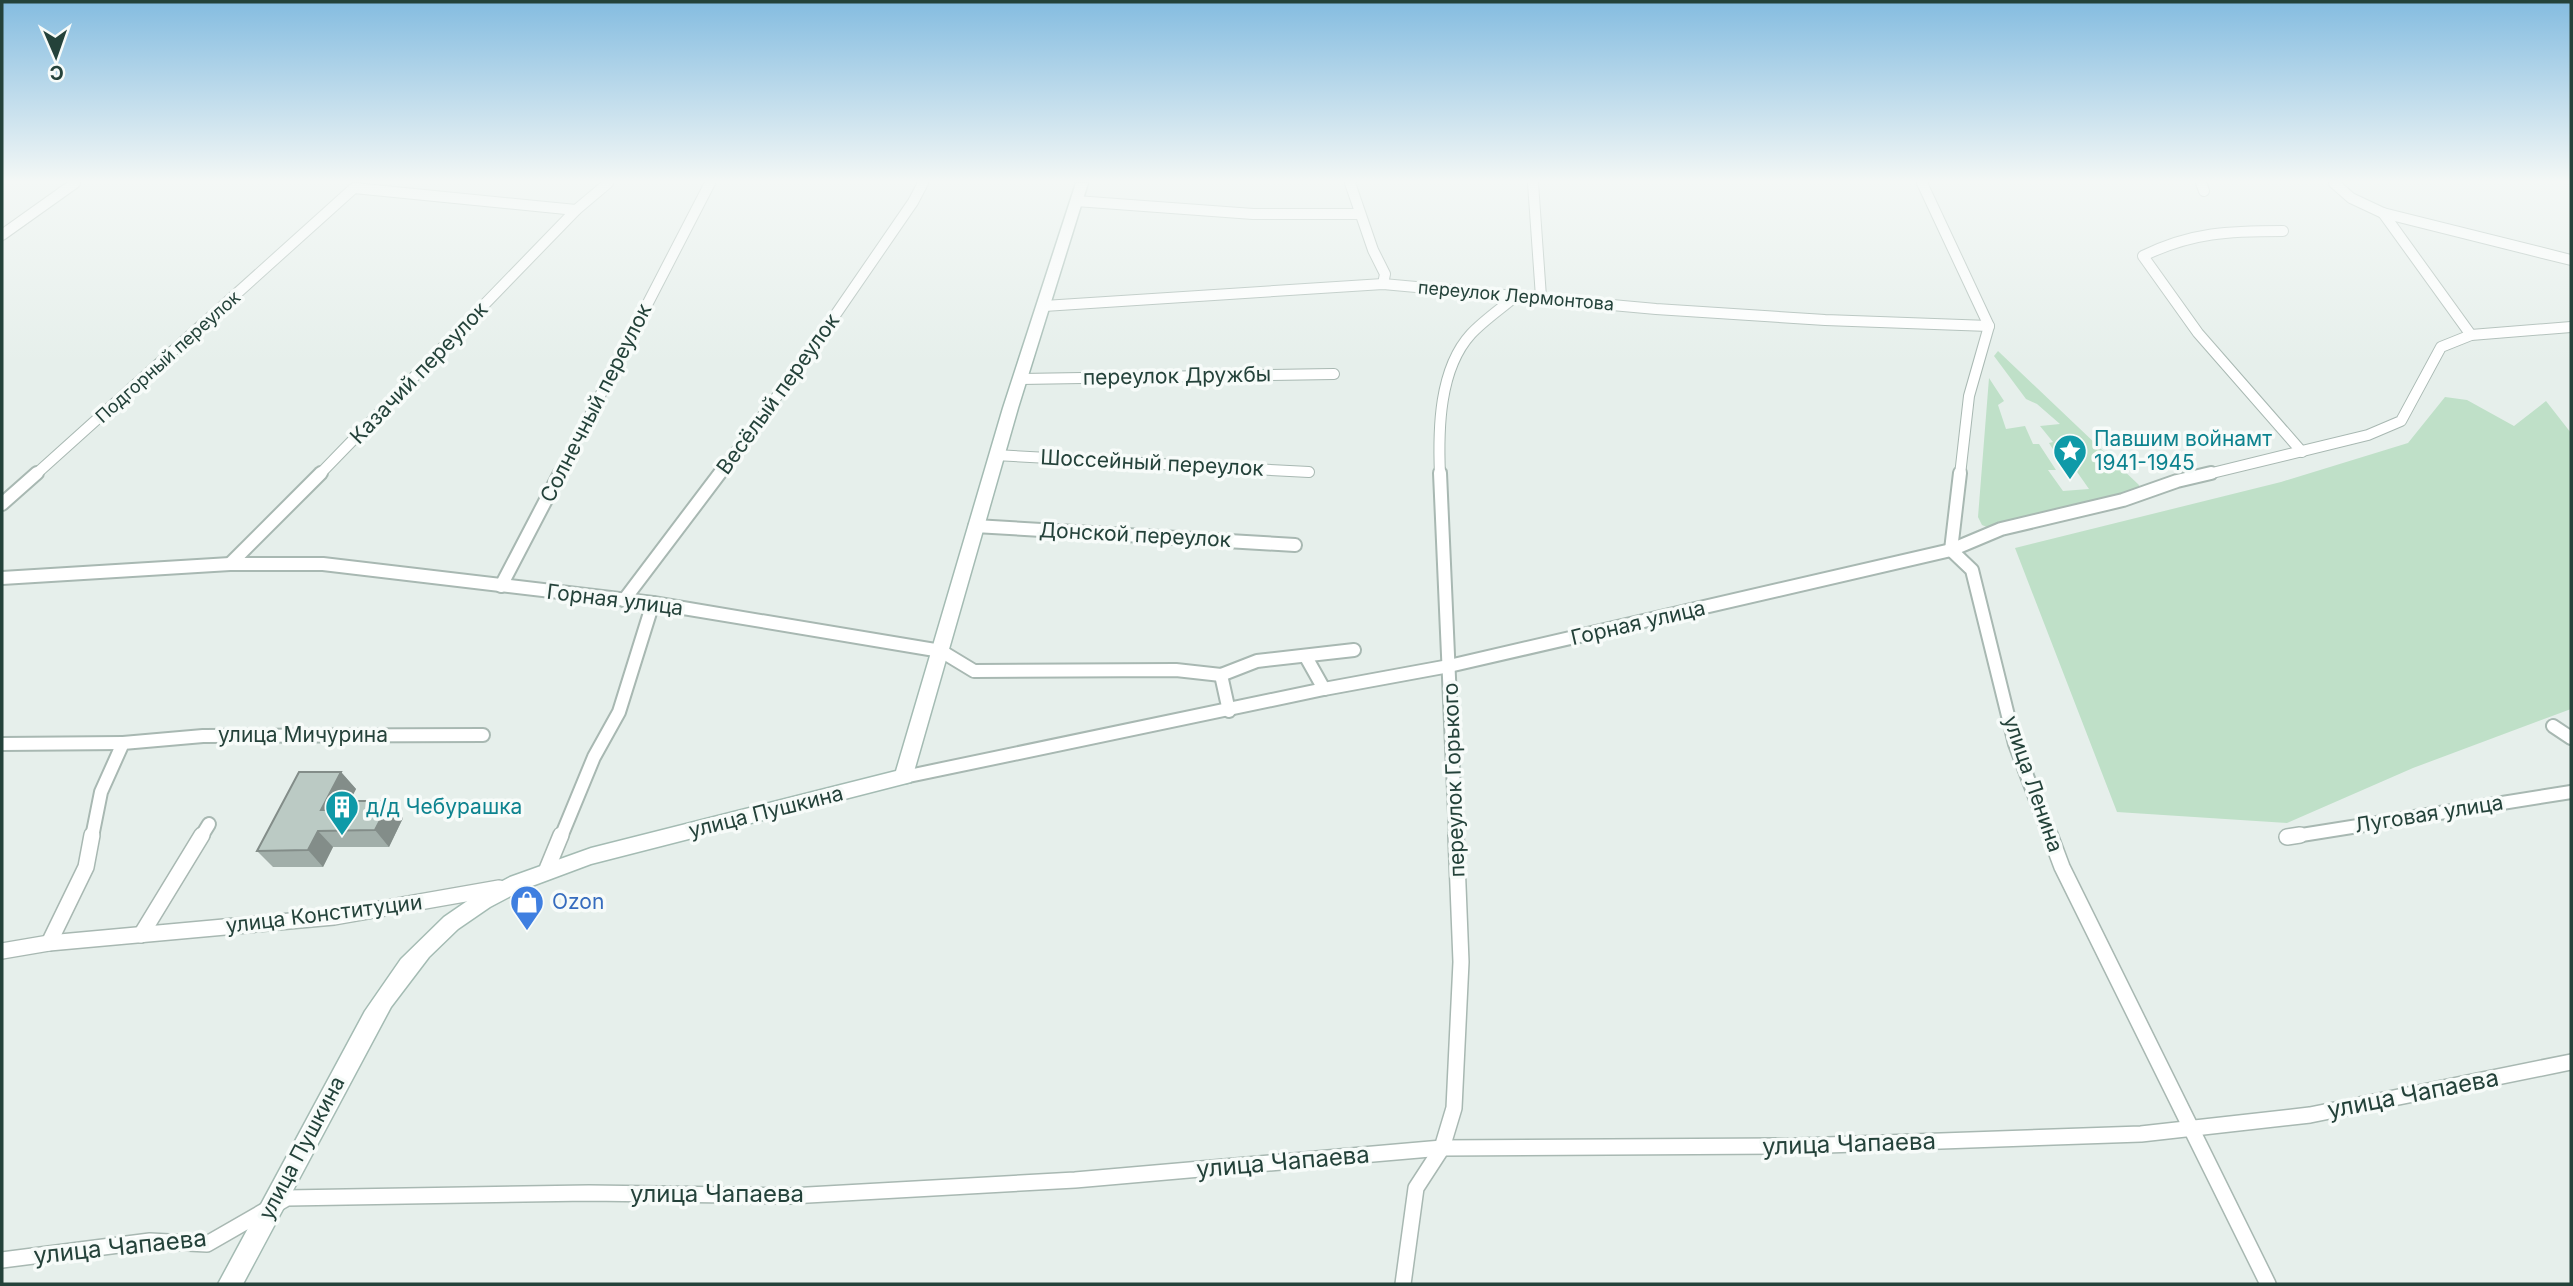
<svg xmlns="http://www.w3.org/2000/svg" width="2573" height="1286" font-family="Inter,sans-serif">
	<rect width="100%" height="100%" fill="#e6efeb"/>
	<!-- green -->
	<g fill="#bfe0c8">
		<path d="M1998,351L2139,485L2140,490L1989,528L1982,525L1978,517L1989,378L2004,401L1998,405L2006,429L2025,426L2033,444H2039L2056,470H2048L2063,491L2089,489L2075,469L2066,470L2049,443L2053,442L2040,426L2060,424L2037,404L2026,399L1994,356Z"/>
		<path d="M2445,397L2467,400L2514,426L2546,401L2571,433V709L2413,768L2287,823L2117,812L2015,548L2281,482L2408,443Z"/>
	</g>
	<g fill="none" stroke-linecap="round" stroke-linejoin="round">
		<!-- minor-far2 casing -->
		<g stroke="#a8b8b2" stroke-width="12">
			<g id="minor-far2">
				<path d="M1350,183L1373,250L1385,274L1383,284"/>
				<path d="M1533,183L1541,297"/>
				<path d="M1922,183L1989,326L1969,396L1960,475"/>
				<path d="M2201,183L2204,191"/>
				<path d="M2334,183L2351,198L2383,213L2571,260"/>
				<path d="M1076,201L1253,214H1360"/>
				<path d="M2383,213L2471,335"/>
				<path d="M2283,231C2230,231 2192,232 2143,256L2198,333L2302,452"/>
				<path d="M2,235L75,183"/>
				<path d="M1044,306L1383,284L1656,309L1825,320L1989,326"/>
				<path d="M1020,379L1334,374"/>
				<path d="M995,455L1309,472"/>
				<path d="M35,475L354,188L576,210"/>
				<path d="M319,475L576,210L608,183"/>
				<path d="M559,475L710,183"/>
				<path d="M718,475L805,359L913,202L923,183"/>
				<path d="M1440,475C1438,429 1439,369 1471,334C1484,320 1502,308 1517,295"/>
				<path d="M2204,475L2368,435L2401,421L2441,347L2471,335L2571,327"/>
			</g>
		</g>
		<!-- minor-far1 casing -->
		<g stroke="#a8b8b2" stroke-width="16">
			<g id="minor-far1">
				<path d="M1440,473L1456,837"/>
				<path d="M2,504L37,473"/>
				<path d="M975,526L1295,545"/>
				<path d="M1951,550L1960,473"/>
				<path d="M1951,550L1972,570L2015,744L2050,837"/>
				<path d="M230,564L321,473"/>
				<path d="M2,578L230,564H323L653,603L941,651L974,671L1176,670L1221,675L1257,661L1354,650"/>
				<path d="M501,586L560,473"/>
				<path d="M624,600L720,473"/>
				<path d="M1306,657L1324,689"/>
				<path d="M1221,675L1229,711"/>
				<path d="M2553,726L2571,738"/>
				<path d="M2,744L123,743"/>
				<path d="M904,777L1324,689L1449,666L1951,550L2001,529L2123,500L2177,481L2211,473"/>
				<path d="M92,837L101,792L123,743L203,736L483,735"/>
				<path d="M201,837L209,824"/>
				<path d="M561,837L594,757L619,712L653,603"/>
				<path d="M2289,837L2571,792"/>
			</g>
		</g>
		<!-- minor casing -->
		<g stroke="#a8b8b2" stroke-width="18">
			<g id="minor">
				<path d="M2050,835L2062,867L2268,1284"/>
				<path d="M2287,837L2300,835"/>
				<path d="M547,869L561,835"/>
				<path d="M141,935L202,835"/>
				<path d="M49,943L86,867L92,835"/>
				<path d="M2,951L49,943L334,917L499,888"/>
				<path d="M2,1260L150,1241L207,1244L287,1198L589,1193L790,1196L1075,1180L1442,1148L1798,1146L2141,1134L2310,1115L2571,1062"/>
				<path d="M1403,1284L1416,1188L1442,1148L1454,1108L1461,962L1456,835"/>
			</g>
		</g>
		<!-- secondary casing -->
		<g stroke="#a4bbb3" stroke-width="3">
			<path id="secondary" d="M1076,183H1088L1018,408L911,782L591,864L524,889L490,907L458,929L429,957L391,1007L243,1284H218L365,1011L401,959L444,917L476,895L510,877L591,848L896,771L1003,408Z"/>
		</g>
		<!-- minor-far2 -->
		<use href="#minor-far2" stroke="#fff" stroke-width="10"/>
		<!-- minor-far1 -->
		<use href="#minor-far1" stroke="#fff" stroke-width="12"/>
		<!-- minor -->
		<use href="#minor" stroke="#fff" stroke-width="15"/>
		<!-- secondary -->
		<use href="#secondary" fill="#fff" fill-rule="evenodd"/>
	</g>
	<!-- wall -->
	<path fill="#a1aea9" d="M341,772L356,789L345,810L390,801L403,818L389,847H333L323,867H273L257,851Z"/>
	<!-- shaded-wall -->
	<g fill="#838d89">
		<path d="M341,772L356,789L336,827L321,810Z"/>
		<path d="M390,801L403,818L389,847L375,830Z"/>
		<path d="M318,831L333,847L323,867L308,850Z"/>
	</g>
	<!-- building -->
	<path fill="#bbcac4" stroke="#838d89" stroke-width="2" d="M299,772H341L321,810H348L353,801H390L375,830L318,831L308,850L257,851Z"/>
	<!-- sky -->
	<linearGradient id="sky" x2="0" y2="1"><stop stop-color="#84bce0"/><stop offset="0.5" stop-color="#f4f8f6"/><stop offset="1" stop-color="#f4f8f6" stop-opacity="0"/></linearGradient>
	<rect width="2573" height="363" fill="url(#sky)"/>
	<!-- icons -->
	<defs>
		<g id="sight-pin" transform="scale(1.75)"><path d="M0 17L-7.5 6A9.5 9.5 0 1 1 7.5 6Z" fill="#0f9aa8" stroke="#f7fbf9"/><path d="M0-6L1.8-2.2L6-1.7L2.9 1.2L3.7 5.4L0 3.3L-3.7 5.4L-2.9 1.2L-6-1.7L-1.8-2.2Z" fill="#fff"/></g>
		<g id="building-pin" transform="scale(1.75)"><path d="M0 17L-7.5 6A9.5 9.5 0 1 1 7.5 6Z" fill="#0f9aa8" stroke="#f7fbf9"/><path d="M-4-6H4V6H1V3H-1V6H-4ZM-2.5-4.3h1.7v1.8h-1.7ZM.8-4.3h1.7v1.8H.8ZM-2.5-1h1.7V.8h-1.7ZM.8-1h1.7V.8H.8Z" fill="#fff"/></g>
		<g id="shop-pin" transform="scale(1.75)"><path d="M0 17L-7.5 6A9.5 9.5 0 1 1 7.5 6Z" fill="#3f7fe0" stroke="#f7fbf9"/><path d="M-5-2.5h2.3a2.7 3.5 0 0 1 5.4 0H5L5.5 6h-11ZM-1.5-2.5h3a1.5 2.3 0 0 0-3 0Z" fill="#fff"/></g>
	</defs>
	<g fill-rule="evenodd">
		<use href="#sight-pin" x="2070" y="451"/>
		<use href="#building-pin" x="342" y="807"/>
		<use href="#shop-pin" x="527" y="902"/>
	</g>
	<g text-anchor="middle" stroke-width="7" stroke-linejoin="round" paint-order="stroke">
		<!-- far-street labels -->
		<g font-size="18" fill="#24423a" stroke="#f7fbf9">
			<text transform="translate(1516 296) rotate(5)" y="6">переулок Лермонтова</text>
			<text transform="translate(168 357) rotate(-42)" y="6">Подгорный переулок</text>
		</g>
		<!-- street labels -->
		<g font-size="21" fill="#24423a" stroke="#f7fbf9">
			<text transform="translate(419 373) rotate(-46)" y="7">Казачий переулок</text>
			<text transform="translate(1177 376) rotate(-1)" y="7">переулок Дружбы</text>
			<text transform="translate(778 394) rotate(-54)" y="7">Весёлый переулок</text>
			<text transform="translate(596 403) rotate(-63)" y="7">Солнечный переулок</text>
			<text transform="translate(1152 463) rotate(3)" y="7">Шоссейный переулок</text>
			<text transform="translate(1135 535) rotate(3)" y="7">Донской переулок</text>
			<text transform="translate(615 600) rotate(7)" y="7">Горная улица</text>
			<text transform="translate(1638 623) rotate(-13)" y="7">Горная улица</text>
			<text x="303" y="742">улица Мичурина</text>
			<text transform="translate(1454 780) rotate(-92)" y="7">переулок Горького</text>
			<text transform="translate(2033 784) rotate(71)" y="7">улица Ленина</text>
			<text transform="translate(766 812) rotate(-14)" y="7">улица Пушкина</text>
			<text transform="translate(2429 814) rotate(-9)" y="7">Луговая улица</text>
			<text transform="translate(324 914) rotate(-7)" y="7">улица Конституции</text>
			<text transform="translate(302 1148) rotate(-62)" y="7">улица Пушкина</text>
		</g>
		<!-- culture labels -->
		<g font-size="21" fill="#0d838f" stroke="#f7fbf9" text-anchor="start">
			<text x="2094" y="446">Павшим войнамт<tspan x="2094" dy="24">1941-1945</tspan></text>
			<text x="366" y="814">д/д Чебурашка</text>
		</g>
		<!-- shop labels -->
		<g font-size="21" fill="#366cbe" stroke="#f7fbf9" text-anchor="start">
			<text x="552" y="909">Ozon</text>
		</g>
		<!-- near-street labels -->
		<g font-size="24" fill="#24423a" stroke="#f7fbf9">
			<text transform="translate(2413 1094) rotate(-11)" y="8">улица Чапаева</text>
			<text transform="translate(1849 1144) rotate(-2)" y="8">улица Чапаева</text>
			<text transform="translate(1283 1162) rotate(-5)" y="8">улица Чапаева</text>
			<text x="717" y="1202">улица Чапаева</text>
			<text transform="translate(120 1247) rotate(-6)" y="8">улица Чапаева</text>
		</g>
	</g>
	<!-- border -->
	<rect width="2573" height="1286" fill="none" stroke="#24423a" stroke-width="7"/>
	<!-- north arrow -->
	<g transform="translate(56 56) rotate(178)" stroke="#f7fbf9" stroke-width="5" paint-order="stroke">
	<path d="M0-5L12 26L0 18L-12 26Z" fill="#24423a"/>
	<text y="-10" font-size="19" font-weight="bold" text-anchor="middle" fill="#24423a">С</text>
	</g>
</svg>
